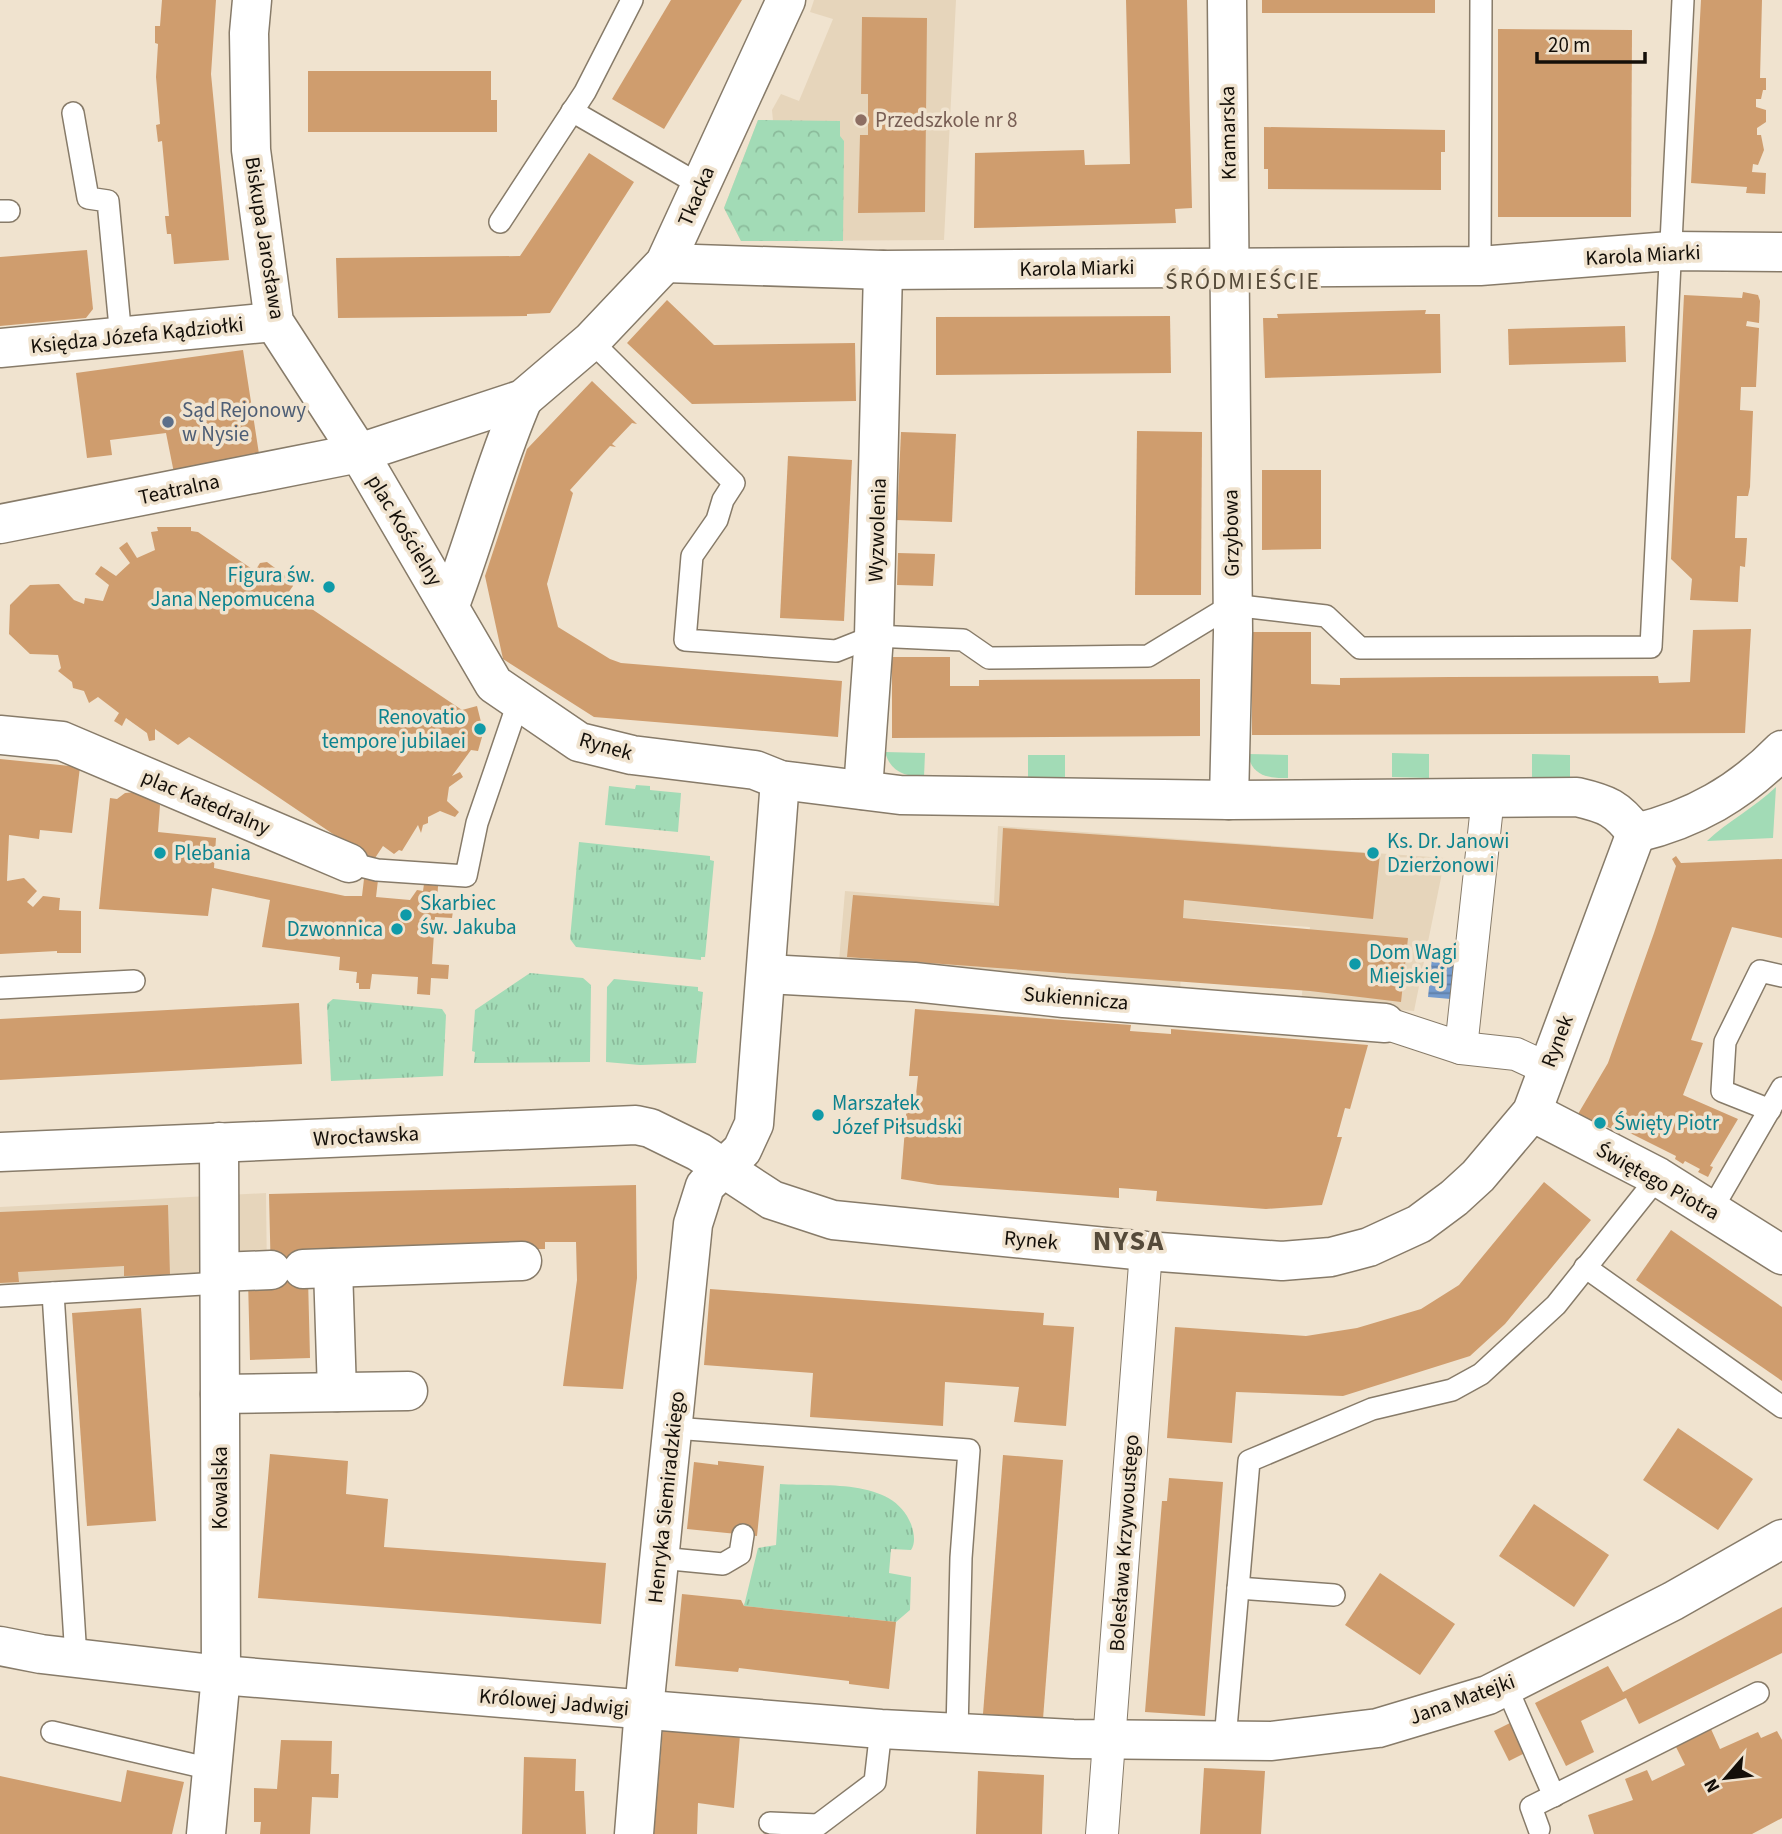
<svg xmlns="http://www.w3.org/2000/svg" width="1782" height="1834" font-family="'Source Sans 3',sans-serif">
	<defs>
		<pattern id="grass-tufts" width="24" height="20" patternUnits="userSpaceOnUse" patternTransform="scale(1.75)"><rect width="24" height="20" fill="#a2dbb6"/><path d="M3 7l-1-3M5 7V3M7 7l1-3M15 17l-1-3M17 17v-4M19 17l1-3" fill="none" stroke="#8bbb9b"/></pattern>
		<pattern id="park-crowns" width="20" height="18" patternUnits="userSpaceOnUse" patternTransform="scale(1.75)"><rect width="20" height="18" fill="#a2dbb6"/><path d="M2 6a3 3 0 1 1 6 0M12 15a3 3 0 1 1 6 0" fill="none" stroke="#8bbb9b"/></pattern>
		<pattern id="water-rules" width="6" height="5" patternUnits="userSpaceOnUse" patternTransform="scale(1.75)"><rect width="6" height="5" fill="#749bcd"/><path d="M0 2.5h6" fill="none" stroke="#5e7da5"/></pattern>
	</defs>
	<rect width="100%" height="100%" fill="#f0e3cf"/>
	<!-- built -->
	<g fill="#e6d5bb">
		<path d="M814,0H956L944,240L741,241L724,208L758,120L773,121L772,110L781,94L799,101L833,19L810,12Z"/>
		<path d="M998,826L1445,858L1414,1011L1301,1002L1310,927L1184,918L1180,991L839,961L845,891L994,903Z"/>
		<path d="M266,1193L267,1276L0,1291V1207Z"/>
	</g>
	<!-- grass -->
	<g fill="url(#grass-tufts)">
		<path d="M636,785L650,786V790L681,793L678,832L605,825L609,786L635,789Z"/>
		<path d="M579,842L710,856V860L714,861L705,957H701V960L576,947L570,939Z"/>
		<path d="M530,973L583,978L591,985L590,1062L474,1063L475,1052L472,1051L475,1010Z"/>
		<path d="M614,979L698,987V991L703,992L696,1063L640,1065L606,1062L607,987Z"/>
		<path d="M333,999L442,1009L446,1015L443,1076L331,1081L327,1004Z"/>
		<path d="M780,1484C822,1487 893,1477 911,1524C914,1533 916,1542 911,1550L891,1549L889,1573L911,1577L910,1610L896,1622L744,1606L758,1548L776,1545Z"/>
	</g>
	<!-- park -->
	<path fill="url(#park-crowns)" d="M758,120L840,121V136L844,141L843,241H741L724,208Z"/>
	<!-- garden -->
	<g fill="#a2dbb6">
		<path d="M885,752L925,753L924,777C905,776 891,773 885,752Z"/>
		<path d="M1392,753L1429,754V778L1392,777Z"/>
		<path d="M1248,754L1288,755V778C1269,778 1252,777 1248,754Z"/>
		<path d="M1532,754L1570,755V778H1532Z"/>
		<path d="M1028,755H1065V779L1028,778Z"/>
		<path d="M1776,787L1773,838L1707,841C1728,821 1754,808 1776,787Z"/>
	</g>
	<!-- water -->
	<path fill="url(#water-rules)" d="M1433,948L1477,952L1473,1001L1428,997Z"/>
	<!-- building -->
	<g fill="#cf9d6e">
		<path d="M162,0H216L211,74L229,260L174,264L171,234H167L166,226L165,216H169L162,141L158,142L156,125L160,124L156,77L158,44L155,43V26H160Z"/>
		<path d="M671,0H742L664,129L612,99Z"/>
		<path d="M1126,0H1187L1192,208L1175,209L1176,223L974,228L975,153L1084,150L1085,165L1130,164Z"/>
		<rect x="1262" y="0" width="173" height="13"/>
		<path d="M1701,0H1762L1760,78H1766V90H1763L1761,99H1756V107L1766,110V122L1757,128V135H1761L1764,150L1758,165L1753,164L1752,172L1766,173L1765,194L1746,193L1747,187L1691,183Z"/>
		<path d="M862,17L927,18L925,212L858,213L860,135H868V94H861Z"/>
		<path d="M1498,29L1632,30L1631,217H1498Z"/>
		<path d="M308,71H491V100H497V132H308Z"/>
		<path d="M1264,127L1445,130V152H1441V190L1268,189V169H1264Z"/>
		<path d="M589,153L634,182L550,313L527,314V316L338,318L336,258L520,256Z"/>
		<path d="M87,250L93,309L86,318L0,326V257Z"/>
		<path d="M1743,292L1758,295L1760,301L1759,323L1747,321L1746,326L1759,328L1756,387H1741L1740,410L1753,411L1750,487L1748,496H1737L1735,538H1747L1745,567L1740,566L1738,602L1690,600L1692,579L1671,559L1684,295L1742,298Z"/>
		<path d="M667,300L714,345L855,343L856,401L692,404L627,343Z"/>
		<path d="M1426,310L1425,314H1440L1441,373L1265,378L1263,318H1278L1277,314Z"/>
		<path d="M1170,316L1171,373L936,375V317Z"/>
		<path d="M1625,326L1626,362L1509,365L1508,329Z"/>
		<path d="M243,350L259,454L174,473L166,433L110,440L112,455L87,458L76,373Z"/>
		<path d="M592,381L637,424L632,423L612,444L616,447L610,446L570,490L573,493L547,584L558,627L610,659L621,663L842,681L838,737L594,717L503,659L485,576L527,449Z"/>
		<path d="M1137,431L1202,432L1201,595H1135Z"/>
		<path d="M901,432L956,434L952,522L897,520Z"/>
		<path d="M788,456L852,460L844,621L780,618Z"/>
		<path d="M1262,470H1321V549L1262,550Z"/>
		<path d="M157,527H191V531L198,532L255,571L260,563L267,562L287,577L293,586L288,593L462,710L477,706L481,722L479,724L482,737L478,751L471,750L452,776L460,772L463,777L449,787L447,801L459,812L455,817L440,811L428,817V823L423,825L421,833L418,825L402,851L399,850L394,854L383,846L373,861L189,737L178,745L155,729V740L149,741L147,733L126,718L122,726L114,721L119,713L98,697L89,703L84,691L73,688L72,682L58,671L61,668L58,655L30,654L9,634L10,605L30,585L59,584L74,600L84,604L85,598L103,601L109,585L95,574L101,566L116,576L130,563L119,548L127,542L137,558L155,550L151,532L158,531Z"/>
		<path d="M898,553L935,554L933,586L897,585Z"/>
		<path d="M1751,629L1745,733L1252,735V632H1311V684L1340,685V678L1450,677L1658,676L1659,683L1690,682L1693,630Z"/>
		<path d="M892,657H950V686H979V680L1200,679V736L892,738Z"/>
		<path d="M0,759L80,767L72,833L40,830L39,839L9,835L7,881L24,878L37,891L27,902L33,907L43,896L60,898L59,910L81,911V953H57V951L0,954Z"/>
		<path d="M136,792L160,805L158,832L216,838L214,868L345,896H362L364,879L378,880L376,897L410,900L417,890L423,891L424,884L438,886L437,903L454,904L452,918L435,917L432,964L449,965L448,979L431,978L430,995L417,994L418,977L372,974L370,989H359V983H356L357,972L339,970L340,957L262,947L270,900L212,888L208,916L99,909L110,798L117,799L125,793Z"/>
		<path d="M1003,828L1380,854L1373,919L1184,900L1183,918L1408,938L1401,1002L1310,991L847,957L853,895L999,906Z"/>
		<path d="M1676,856L1681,863L1782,859V938L1732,927L1691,1040L1703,1043L1683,1095L1738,1119L1710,1166L1713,1167L1708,1177L1698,1172L1700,1169L1685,1161L1683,1164L1675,1159L1676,1156L1622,1129L1619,1136L1610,1131L1612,1129L1578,1114L1608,1063L1654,933L1676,866L1672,859Z"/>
		<path d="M299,1003L302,1064L0,1080V1019Z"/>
		<path d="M915,1009L1131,1025L1130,1031L1171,1034V1029L1368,1045L1350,1109L1345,1108L1337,1137H1342L1322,1205L1266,1209L1156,1201L1157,1191L1119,1188V1198L938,1185L901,1179L907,1103L915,1104L918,1076H909Z"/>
		<path d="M1544,1182L1591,1220L1505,1324L1470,1356L1343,1396L1236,1392L1232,1443L1167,1438L1175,1327L1306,1336L1357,1328L1421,1309L1459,1285Z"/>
		<path d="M636,1185L637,1278L623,1389L563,1386L577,1280L576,1242H545V1249L303,1254L308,1278L310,1358L250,1360L248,1280L271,1279L269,1194Z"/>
		<path d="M168,1205L170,1275L124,1276V1266L18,1272L19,1282L0,1283V1212Z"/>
		<path d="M1671,1230L1782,1307V1381L1636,1280Z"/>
		<path d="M710,1289L1044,1313L1043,1325L1074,1327L1066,1426L1014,1422L1019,1387L945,1382L943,1426L810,1417L813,1373L704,1365Z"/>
		<path d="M141,1308L156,1521L87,1526L72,1313Z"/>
		<path d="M1678,1428L1753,1479L1718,1530L1643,1480Z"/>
		<path d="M270,1454L348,1461L346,1494L388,1499L384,1547L606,1563L601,1624L258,1598Z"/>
		<path d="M1003,1455L1063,1460L1043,1719L983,1714Z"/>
		<path d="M718,1461L764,1466L757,1536L687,1529L694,1462L718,1465Z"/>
		<path d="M1169,1478L1223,1482L1205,1716L1145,1712L1162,1501H1167Z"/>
		<path d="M1534,1504L1609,1555L1574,1607L1499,1556Z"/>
		<path d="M1380,1573L1455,1624L1420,1675L1345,1625Z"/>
		<path d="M682,1594L741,1600L744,1606L896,1622L889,1689L849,1684V1681L739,1668L738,1672L675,1666Z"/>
		<path d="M1782,1607V1653L1639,1724L1626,1698L1581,1721L1594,1752L1566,1766L1535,1703L1608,1666L1623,1692Z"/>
		<path d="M1510,1723L1525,1753L1509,1761L1494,1731Z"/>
		<path d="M663,1726L740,1735L734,1808L698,1803L697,1834H654Z"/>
		<path d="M1711,1729L1720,1749L1758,1732L1761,1738L1777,1731L1782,1740V1818L1752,1834H1594L1588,1815L1633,1800L1625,1779L1647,1770L1652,1781L1685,1765L1675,1745Z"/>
		<path d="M281,1740L332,1741L331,1774H339L338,1798L312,1797L310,1834H260L261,1822H254V1788L277,1789Z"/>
		<path d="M524,1757L576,1759L575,1791H584L586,1834H522Z"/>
		<path d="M1204,1768L1265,1771L1261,1834H1200Z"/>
		<path d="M127,1770L184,1782L172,1834H0V1776L121,1802Z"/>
		<path d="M978,1771L1044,1775L1042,1834H976Z"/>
	</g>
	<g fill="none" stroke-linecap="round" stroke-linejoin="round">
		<!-- service casing -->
		<g stroke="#877b69" stroke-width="24">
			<g id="service">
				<path d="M572,111L700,185"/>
				<path d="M73,113L88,198L108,201L121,338"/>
				<path d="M0,211H9"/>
				<path d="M500,222L585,92L632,0"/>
				<path d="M1480,266L1481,0"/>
				<path d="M591,341L734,483L723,500L717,520L692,556L685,640L836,651L874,636L963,640L989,658L1148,656L1232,605L1326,616L1360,648L1651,647L1683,0"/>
				<path d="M349,863L377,870L466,876L477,823L518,703"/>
				<path d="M0,988L134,981"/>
				<path d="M1770,1110L1722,1091L1725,1042L1760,971L1782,976"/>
				<path d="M1712,1209L1782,1088"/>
				<path d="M1585,1267L1782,1407"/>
				<path d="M53,1293L76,1658"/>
				<path d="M0,1296L220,1283"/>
				<path d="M674,1428L969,1450L961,1558L957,1732"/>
				<path d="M660,1558L723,1564L740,1554L743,1535"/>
				<path d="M1238,1588L1334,1595"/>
				<path d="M1506,1686L1554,1796"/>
				<path d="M52,1732L211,1769"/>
				<path d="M1225,1740L1249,1461L1372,1409L1452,1390L1481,1374L1556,1305L1658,1177"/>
				<path d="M770,1823L818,1825L875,1782L881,1729"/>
				<path d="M1539,1829L1531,1807L1758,1693"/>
			</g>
		</g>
		<!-- pedestrian casing -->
		<g stroke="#877b69" stroke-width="34">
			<g id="pedestrian">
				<path d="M1385,1023L1461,1048L1488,797"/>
				<path d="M1461,1048L1516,1054L1546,1068"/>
				<path d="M1102,1834L1146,1251"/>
			</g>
		</g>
		<!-- minor casing -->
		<g stroke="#877b69" stroke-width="41">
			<g id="minor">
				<path d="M252,0L249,33L251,150L274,322L359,453L494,684L579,742L632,755L755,770L780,780L900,795L1229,800L1577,797C1607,804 1617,808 1636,833"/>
				<path d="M1227,0L1233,632L1229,800"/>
				<path d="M665,263L883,270L1480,266L1670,251L1782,252"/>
				<path d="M0,348L274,322"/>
				<path d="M0,524L359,453L523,399L591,341L665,263L786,0"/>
				<path d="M450,605C476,537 494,466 523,399"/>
				<path d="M0,735L62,741L349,863"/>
				<path d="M863,790L874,636L883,270"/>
				<path d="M1636,833C1694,819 1740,793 1782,750"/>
				<path d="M767,974L914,982L1064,998L1385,1023"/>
				<path d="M1532,1112L1658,1177L1782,1255"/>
				<path d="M0,1152L636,1125L650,1128L699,1152L772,1200L833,1220L1146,1251L1282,1261L1331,1257L1369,1247L1419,1224L1454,1198L1478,1176L1532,1112L1636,833"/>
				<path d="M333,1268L337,1392"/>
				<path d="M303,1269L522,1261"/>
				<path d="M220,1272L271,1270"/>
				<path d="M220,1394L408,1391"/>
				<path d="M0,1646L41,1654L221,1675L881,1729L1073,1739L1272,1741L1378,1728L1488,1695L1673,1601L1782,1539"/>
				<path d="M206,1834L221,1675L219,1142"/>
				<path d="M634,1834L644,1709L693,1224L705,1186L742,1150L754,1124L780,780"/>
			</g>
		</g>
		<!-- service -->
		<use href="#service" stroke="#fff" stroke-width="21"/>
		<!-- pedestrian -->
		<use href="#pedestrian" stroke="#fff" stroke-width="32"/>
		<!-- minor -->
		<use href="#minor" stroke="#fff" stroke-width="38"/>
	</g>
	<!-- markers -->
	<circle fill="#8d6e63" stroke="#f0e3cf" stroke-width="2.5" cx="861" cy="120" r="7"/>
	<circle fill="#5c6f8a" stroke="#f0e3cf" stroke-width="2.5" cx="168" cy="422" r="7"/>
	<g fill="#0f9aa8" stroke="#f0e3cf" stroke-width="2.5">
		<circle cx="329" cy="587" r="7"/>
		<circle cx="480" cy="729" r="7"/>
		<circle cx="160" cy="853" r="7"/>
		<circle cx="1373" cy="853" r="7"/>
		<circle cx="406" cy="915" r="7"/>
		<circle cx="397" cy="929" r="7"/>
		<circle cx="1355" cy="964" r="7"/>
		<circle cx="818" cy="1115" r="7"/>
		<circle cx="1600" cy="1123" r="7"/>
	</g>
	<g text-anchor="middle" stroke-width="7" stroke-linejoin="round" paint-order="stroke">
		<!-- education labels -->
		<g font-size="21" fill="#785e54" stroke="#f0e3cf" text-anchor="start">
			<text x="875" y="127">Przedszkole nr 8</text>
		</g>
		<!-- street labels -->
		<g font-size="21" fill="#140f09" stroke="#f0e3cf">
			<text transform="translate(1228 133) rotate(-91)" y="7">Kramarska</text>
			<text transform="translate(696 196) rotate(-67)" y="7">Tkacka</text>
			<text transform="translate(265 238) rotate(81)" y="7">Biskupa Jarosława</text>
			<text transform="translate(1643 255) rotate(-3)" y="7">Karola Miarki</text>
			<text transform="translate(1077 268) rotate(-1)" y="7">Karola Miarki</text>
			<text transform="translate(137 335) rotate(-6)" y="7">Księdza Józefa Kądziołki</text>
			<text transform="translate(179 489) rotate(-12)" y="7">Teatralna</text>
			<text transform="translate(405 530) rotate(59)" y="7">plac Kościelny</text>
			<text transform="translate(877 530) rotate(-88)" y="7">Wyzwolenia</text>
			<text transform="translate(1231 533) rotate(-91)" y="7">Grzybowa</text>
			<text transform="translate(606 746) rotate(16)" y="7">Rynek</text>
			<text transform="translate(206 802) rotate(23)" y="7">plac Katedralny</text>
			<text transform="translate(1076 998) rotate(5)" y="7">Sukiennicza</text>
			<text transform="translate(1557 1041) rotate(-69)" y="7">Rynek</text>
			<text transform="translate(366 1136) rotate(-3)" y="7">Wrocławska</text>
			<text transform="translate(1658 1181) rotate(29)" y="7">Świętego Piotra</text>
			<text transform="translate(1031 1240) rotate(5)" y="7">Rynek</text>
			<text transform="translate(220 1488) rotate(-90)" y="7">Kowalska</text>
			<text transform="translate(666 1497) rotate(-84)" y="7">Henryka Siemiradzkiego</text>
			<text transform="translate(1124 1543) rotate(-86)" y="7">Bolesława Krzywoustego</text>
			<text transform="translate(1462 1699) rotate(-20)" y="7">Jana Matejki</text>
			<text transform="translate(554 1702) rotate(5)" y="7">Królowej Jadwigi</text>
		</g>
		<!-- service labels -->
		<g font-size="21" fill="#4e5e75" stroke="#f0e3cf" text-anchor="start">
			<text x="182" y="417">Sąd Rejonowy<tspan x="182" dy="24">w Nysie</tspan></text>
		</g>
		<!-- culture labels -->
		<g font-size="21" fill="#0d838f" stroke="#f0e3cf" text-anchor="start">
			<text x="315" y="582" text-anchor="end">Figura św.<tspan x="315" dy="24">Jana Nepomucena</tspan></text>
			<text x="466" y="724" text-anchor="end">Renovatio<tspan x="466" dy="24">tempore jubilaei</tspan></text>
			<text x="1387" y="848">Ks. Dr. Janowi<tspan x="1387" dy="24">Dzierżonowi</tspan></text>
			<text x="174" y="860">Plebania</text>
			<text x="420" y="910">Skarbiec<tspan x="420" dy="24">św. Jakuba</tspan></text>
			<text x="383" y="936" text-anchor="end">Dzwonnica</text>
			<text x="1369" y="959">Dom Wagi<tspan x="1369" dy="24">Miejskiej</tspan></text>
			<text x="832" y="1110">Marszałek<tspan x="832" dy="24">Józef Piłsudski</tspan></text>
			<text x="1614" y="1130">Święty Piotr</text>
		</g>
		<!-- neighbourhood labels -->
		<g font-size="23" letter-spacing="2" fill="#554a39" stroke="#f0e3cf">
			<text x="1243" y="289">ŚRÓDMIEŚCIE</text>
		</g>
		<!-- district labels -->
		<g font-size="28" font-weight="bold" letter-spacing="2" fill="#554a39" stroke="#f0e3cf">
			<text x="1129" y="1250">NYSA</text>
		</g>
	</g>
	<!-- north arrow -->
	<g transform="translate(1726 1778) rotate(242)" stroke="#f0e3cf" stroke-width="5" paint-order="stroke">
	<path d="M0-5L12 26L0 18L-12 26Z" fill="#140f09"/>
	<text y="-10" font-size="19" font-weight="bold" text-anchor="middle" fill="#140f09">N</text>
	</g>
	<!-- scale -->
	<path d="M1537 52v10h108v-10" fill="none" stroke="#140f09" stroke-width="3.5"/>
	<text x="1548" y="52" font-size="21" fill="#140f09" stroke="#f0e3cf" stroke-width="5" paint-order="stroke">20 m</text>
</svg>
